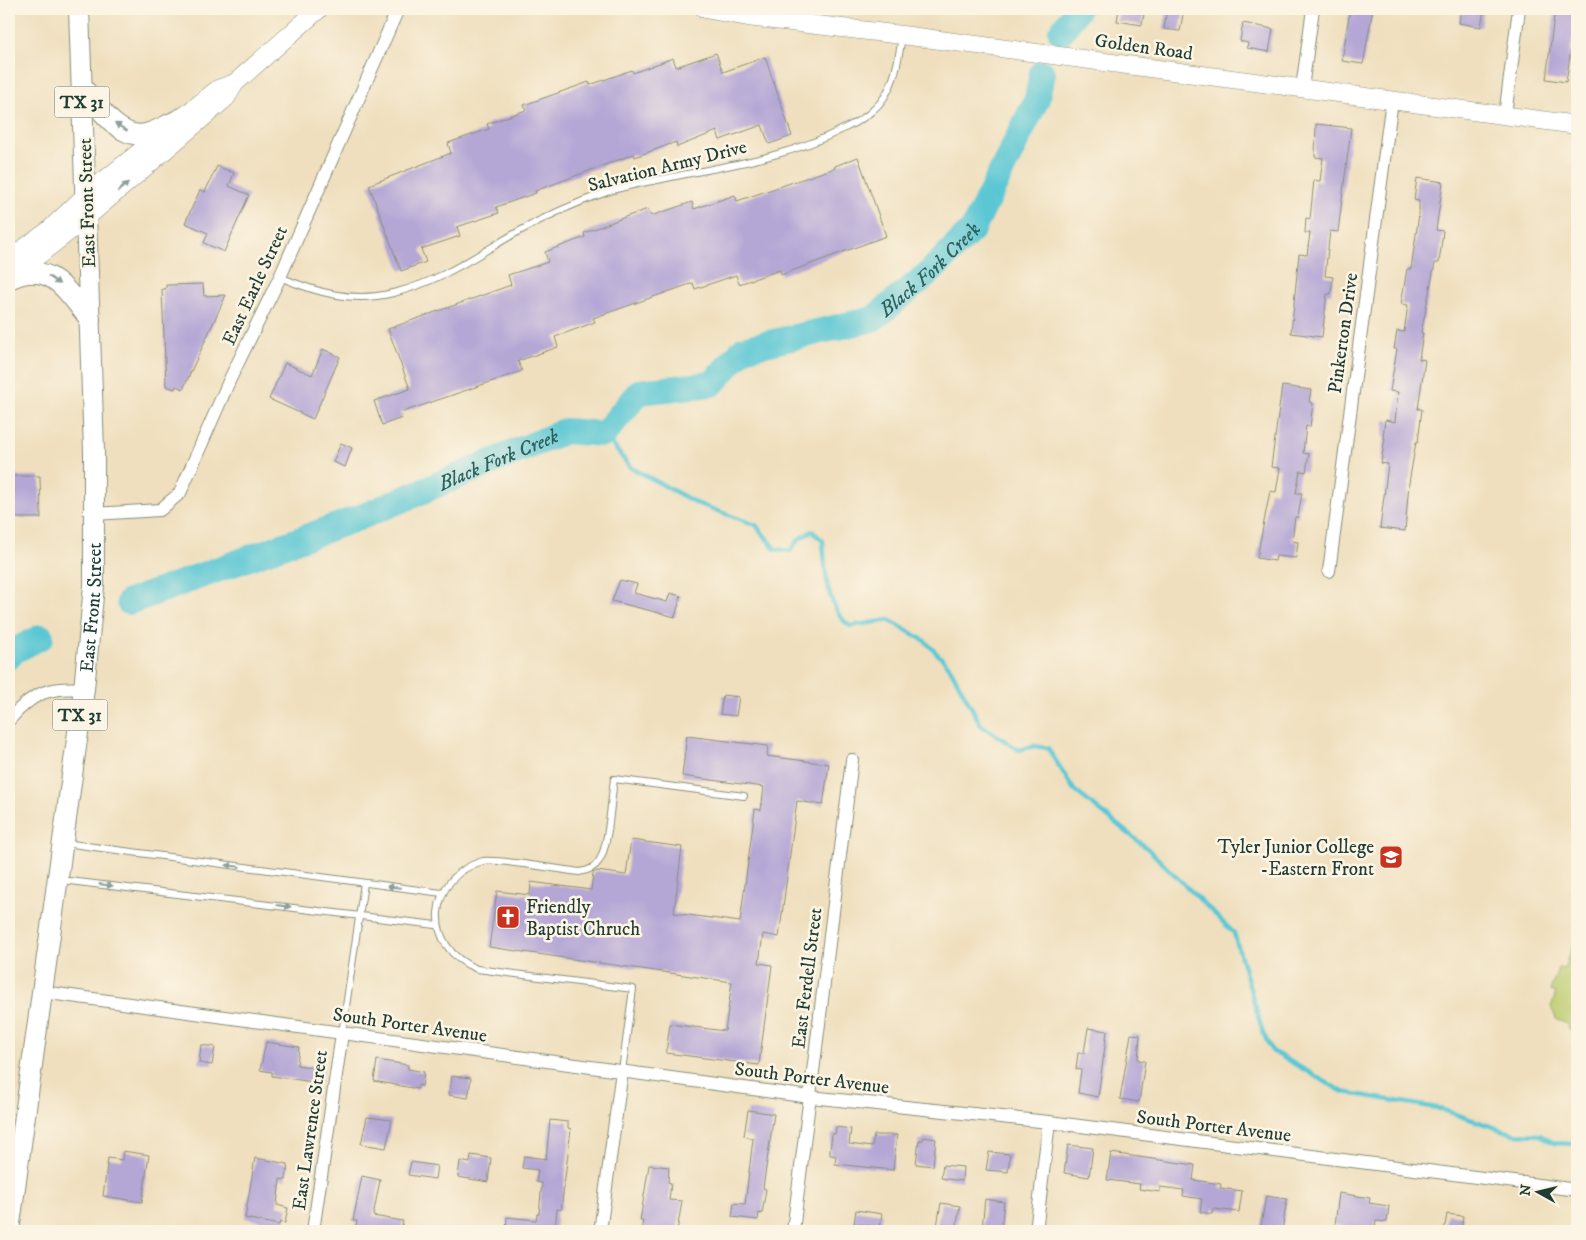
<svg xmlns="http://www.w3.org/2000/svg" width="1586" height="1240" font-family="'IM FELL DW Pica',serif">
	<rect width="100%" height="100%" fill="#fcf5e5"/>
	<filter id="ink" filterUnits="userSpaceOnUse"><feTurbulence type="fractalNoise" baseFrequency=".02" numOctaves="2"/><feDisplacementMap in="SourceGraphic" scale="10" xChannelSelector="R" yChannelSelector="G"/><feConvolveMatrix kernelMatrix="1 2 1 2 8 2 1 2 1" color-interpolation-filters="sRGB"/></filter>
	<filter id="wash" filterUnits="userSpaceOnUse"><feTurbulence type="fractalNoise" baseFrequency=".0096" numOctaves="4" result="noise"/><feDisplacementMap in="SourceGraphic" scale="20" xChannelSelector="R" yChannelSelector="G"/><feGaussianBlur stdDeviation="1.12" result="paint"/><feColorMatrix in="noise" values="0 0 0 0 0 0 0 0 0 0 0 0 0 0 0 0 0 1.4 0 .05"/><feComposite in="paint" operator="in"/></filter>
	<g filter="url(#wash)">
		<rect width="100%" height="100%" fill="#efdfbe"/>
		<!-- green -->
		<path fill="#baca6c" stroke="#6c8450" d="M1577,934V1032L1567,1028L1568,1024L1557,1020L1551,1007L1556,993L1550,991L1558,968L1564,969Z"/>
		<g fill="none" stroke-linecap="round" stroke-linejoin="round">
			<!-- stream -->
			<path stroke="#5bc7d4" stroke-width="4.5" d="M604,434L630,467L696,503L756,525L775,549L790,551L799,539L812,531L823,541C825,569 826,609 850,626L889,620L925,641L949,666L981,725L1019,750L1034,746L1048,748L1074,790L1148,849L1234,933L1263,1033L1272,1051L1343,1092L1437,1108L1514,1134L1540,1135L1554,1143L1577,1144"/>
			<!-- river -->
			<g stroke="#5bc7d4" stroke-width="26">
				<path d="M1061,32L1078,9"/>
				<path id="s1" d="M129,602L361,517L565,431L604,434L639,392L712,384L743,349L873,319L929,273L973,229L1037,99L1042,73"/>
				<path d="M9,657L14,651L41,637"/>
			</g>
		</g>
		<g id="blocks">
			<!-- building -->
			<g fill="#b4a6d5">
				<path d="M1119,9H1145L1142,25L1117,21Z"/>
				<path d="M1167,9H1184L1180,31L1164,29Z"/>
				<path d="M1350,9H1373L1363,64L1342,61Z"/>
				<path d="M1461,9H1484L1481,27L1459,23Z"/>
				<path d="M1555,9H1577L1566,82L1546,79Z"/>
				<path d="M1243,23L1273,29L1269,52L1247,48L1248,43L1240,41Z"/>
				<path d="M716,53L723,72L765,57L792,136L769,144L762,125L720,140L717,131L677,147L676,142L635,157L634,154L535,191L536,193L496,207L499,213L457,227L460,236L421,249L426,262L401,271L369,185L451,153L448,143L489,129L487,124L526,110L524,105L589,82L590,85L632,70L633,73L673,58L676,67Z"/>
				<path d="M1316,124L1351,128L1338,232L1330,231L1328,248L1325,276L1333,277L1331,294H1327L1322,337L1291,333L1299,254L1307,255L1310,233H1305L1306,218L1310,219L1314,180L1320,181L1323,158L1315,157Z"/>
				<path d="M858,157L886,236L781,275L780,270L739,284L736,275L695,289L693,283L593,318L595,322L555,337L558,347L518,361L522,371L400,413L402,418L382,425L374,401L410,389L388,329L511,285L508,275L548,262L545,252L585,237L584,233L625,217L648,209L651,216L692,202L694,209L735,195L737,201L835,168V166Z"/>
				<path d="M217,166L234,173L229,186L249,195L224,252L204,243L208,233L185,223L200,190L205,192Z"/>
				<path d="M1417,178L1443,182L1436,230L1443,231L1439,263H1435L1421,333H1423L1419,359L1425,360L1418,409H1422L1418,442H1416L1409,483L1405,531L1380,528L1388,464L1381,463L1385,438H1383L1385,420L1395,422L1398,392L1390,391L1397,349H1394L1397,331L1404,332L1408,305L1401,304L1407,269H1411L1419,214V201L1414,200Z"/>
				<path d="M203,284L204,296L226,295L183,389L176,386L175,389L166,386L162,289H166V285Z"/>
				<path d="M323,349L340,357L313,419L269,399L285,363L312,375Z"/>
				<path d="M1282,386L1311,390L1309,402L1313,403L1310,427L1306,426L1303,453L1309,454L1306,472L1300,471L1296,493H1302L1298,517H1295L1292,541L1298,542L1296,558L1276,556L1275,561L1257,558L1270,491L1276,492L1280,468L1271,467Z"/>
				<path d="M341,443L352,448L345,467L333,462Z"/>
				<path d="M9,476H40L41,518H9Z"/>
				<path d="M620,580L637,584L634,593L667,602L670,593L681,596L675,617L612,601Z"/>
				<path d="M723,695L739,697L736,716L720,714Z"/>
				<path d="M687,736L768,746L767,756L829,764L823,805L797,801L779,937L763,934L759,963L772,965L759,1065L666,1053L670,1024L725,1031L732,982L489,947L497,891L530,895L531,882L591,890L593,873L597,871L626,875L631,840L682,847L674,913L740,922L755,809L761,810L764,787L682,776Z"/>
				<path d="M1088,1028L1107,1031L1098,1097L1078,1093L1081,1070L1076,1069L1078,1053H1084Z"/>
				<path d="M1131,1034L1140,1035L1138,1060L1145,1061L1139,1102L1120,1099Z"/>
				<path d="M266,1042L299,1047L297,1065L323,1069L320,1083L272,1076V1072L260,1070Z"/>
				<path d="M201,1045L215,1047L212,1065L199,1063Z"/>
				<path d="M377,1060L408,1065V1069L424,1072L422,1086L418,1085V1089L374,1081Z"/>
				<path d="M452,1076L471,1078L468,1098L449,1095Z"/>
				<path d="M748,1110L774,1114L763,1188L766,1189L762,1214L759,1213L758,1220L732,1217L734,1203L745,1204L753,1139L744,1136Z"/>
				<path d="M367,1117L392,1120L386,1148L361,1144Z"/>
				<path d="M550,1120L568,1122V1128L571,1129L561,1210L557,1209L555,1231H506L507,1217L536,1220L537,1214H539L542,1183L536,1182L538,1170L522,1168L524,1156L546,1159Z"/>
				<path d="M836,1127L851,1129L849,1144L872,1147L874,1135H897L893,1170L835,1164L836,1156L830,1155V1150L832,1134H835Z"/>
				<path d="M924,1137L936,1139L933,1166L916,1164L919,1140H923Z"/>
				<path d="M1068,1145L1093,1148L1089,1177L1064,1173Z"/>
				<path d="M123,1151L149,1155L142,1202L103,1196L108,1158L122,1160Z"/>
				<path d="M989,1152L1010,1154L1008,1172L986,1170Z"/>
				<path d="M1111,1153L1195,1165L1193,1180L1221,1184L1220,1188L1242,1191L1239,1212L1213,1209L1212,1214L1200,1212L1202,1199L1183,1196L1184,1190L1160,1187V1192L1139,1189L1140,1184L1107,1180Z"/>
				<path d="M471,1155L491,1158L488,1182L458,1177L460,1161L470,1163Z"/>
				<path d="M255,1158L288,1164L286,1180L280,1179L277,1205L288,1208L285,1223L280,1222L279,1225L245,1218Z"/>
				<path d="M411,1162L437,1166L435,1179L408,1175Z"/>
				<path d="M649,1165L669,1167L668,1182L671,1183L669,1200L682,1201L677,1231H641L643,1221H640Z"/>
				<path d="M943,1165L963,1167L962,1181L941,1178Z"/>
				<path d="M362,1176L380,1180L373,1216L403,1221L401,1231H355L357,1221H353Z"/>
				<path d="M1339,1193L1370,1198L1369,1203L1389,1206L1387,1222L1376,1221L1375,1231L1335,1225Z"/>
				<path d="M1266,1196L1287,1199L1282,1231H1260Z"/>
				<path d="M985,1199L1004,1202L1001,1231L982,1229Z"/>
				<path d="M941,1203L960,1206L956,1229L937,1226Z"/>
				<path d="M856,1210L882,1214L880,1227L854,1224Z"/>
				<path d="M1447,1214L1463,1216L1461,1231H1444Z"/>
			</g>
		</g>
	</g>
	<g filter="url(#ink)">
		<use href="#blocks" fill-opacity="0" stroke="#878e79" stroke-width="1"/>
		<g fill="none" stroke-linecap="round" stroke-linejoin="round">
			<!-- lane casing -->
			<g stroke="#878e79" stroke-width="8">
				<g id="lane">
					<path d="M280,277C317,293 353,303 393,293C439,282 474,257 514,234C544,217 575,203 607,192C625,186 643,183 662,179C723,166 787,158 843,129C853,124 864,119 872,111C894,93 898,63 902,36"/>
					<path d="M64,843L442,893"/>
					<path d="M61,880L436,925"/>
					<path d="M342,1034L364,883"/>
					<path d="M622,1071L633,989L477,969C421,947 427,877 483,861C495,858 562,870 579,872C587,871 594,869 599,861C609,846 611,799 614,779L744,796"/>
				</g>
			</g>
			<!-- street casing -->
			<g stroke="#878e79" stroke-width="14">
				<g id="street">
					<path d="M1302,88L1313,9"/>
					<path d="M1505,115L1519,9"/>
					<path d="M94,514L160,510L180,493L230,379L280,277L398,9"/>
					<path d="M1329,571L1392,100"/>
					<path d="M9,720C32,693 49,686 84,689"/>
					<path d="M42,992L810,1097L1049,1122L1577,1190"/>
					<path d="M313,1231L342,1034"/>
					<path d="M600,1231L622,1071"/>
					<path d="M793,1231L852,760"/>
					<path d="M1036,1231L1049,1122"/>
				</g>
			</g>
			<!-- secondary casing -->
			<g stroke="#878e79" stroke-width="19">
				<g id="secondary">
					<path d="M705,9L748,17L902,35L1577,125"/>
					<path d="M9,259L48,231L86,195L218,89L235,83"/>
					<path d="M11,277L86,218L226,98L235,83L319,9"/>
				</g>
			</g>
			<!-- primary casing -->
			<g stroke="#878e79" stroke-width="22">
				<g id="primary">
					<path d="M82,87C97,104 118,140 146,134C158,131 171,123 182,118"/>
					<path d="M9,279C51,259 65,290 90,319"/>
					<path id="s2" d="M9,1231L84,689L94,586V451L79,9"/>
				</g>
			</g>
			<!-- lane -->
			<use href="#lane" stroke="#fff" stroke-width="6"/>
			<!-- street -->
			<use href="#street" stroke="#fff" stroke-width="12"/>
			<!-- secondary -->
			<use href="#secondary" stroke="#fff" stroke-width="18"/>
			<!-- primary -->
			<use href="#primary" stroke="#fff" stroke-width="20"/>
		</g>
		<!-- one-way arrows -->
		<defs><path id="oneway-solid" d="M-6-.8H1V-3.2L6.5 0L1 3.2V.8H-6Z" transform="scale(1.25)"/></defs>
		<g fill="#8f9e9a">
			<use href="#oneway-solid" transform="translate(121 127) rotate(-149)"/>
			<use href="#oneway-solid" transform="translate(123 187) rotate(-41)"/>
			<use href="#oneway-solid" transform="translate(54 280) rotate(36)"/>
			<use href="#oneway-solid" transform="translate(233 866) rotate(-173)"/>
			<use href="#oneway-solid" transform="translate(106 885) rotate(7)"/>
			<use href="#oneway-solid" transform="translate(394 887) rotate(-172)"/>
			<use href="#oneway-solid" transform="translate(284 906) rotate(7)"/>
		</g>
	</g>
	<!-- icons -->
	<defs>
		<g id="university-square" transform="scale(1.25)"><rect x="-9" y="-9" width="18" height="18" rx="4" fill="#c8321e" stroke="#fcf5e5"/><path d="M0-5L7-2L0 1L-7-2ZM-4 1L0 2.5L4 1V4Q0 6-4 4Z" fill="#fff"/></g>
		<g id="church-square" transform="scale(1.25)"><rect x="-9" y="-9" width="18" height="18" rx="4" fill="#c8321e" stroke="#fcf5e5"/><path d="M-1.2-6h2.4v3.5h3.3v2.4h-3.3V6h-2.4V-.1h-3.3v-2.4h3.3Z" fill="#fff"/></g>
	</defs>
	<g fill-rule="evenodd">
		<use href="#university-square" x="1391" y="857"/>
		<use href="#church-square" x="508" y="917"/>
	</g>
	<g text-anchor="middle" stroke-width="5" stroke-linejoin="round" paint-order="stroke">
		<!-- shield labels -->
		<g fill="#fcf5e5" stroke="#617469" stroke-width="1">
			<rect x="54.5" y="86.5" width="55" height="31" rx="4"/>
			<rect x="52.5" y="699.5" width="55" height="31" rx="4"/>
		</g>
		<g font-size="18" font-weight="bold" fill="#1f3d34">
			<text x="82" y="108">TX 31</text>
			<text x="80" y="721">TX 31</text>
		</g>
		<!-- street labels -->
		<g font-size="19" fill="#1f3d34" stroke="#fcf5e5">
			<text transform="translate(1144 46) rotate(8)" y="7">Golden Road</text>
			<text transform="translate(667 165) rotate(-14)" y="7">Salvation Army Drive</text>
			<text transform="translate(86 203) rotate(-92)" y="7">East Front Street</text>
			<text transform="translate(254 285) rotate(-65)" y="7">East Earle Street</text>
			<text transform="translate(1342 333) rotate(-82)" y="7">Pinkerton Drive</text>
			<text dy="7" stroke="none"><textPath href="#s2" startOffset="629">East Front Street</textPath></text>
			<text transform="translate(806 978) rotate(-83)" y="7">East Ferdell Street</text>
			<text transform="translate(410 1024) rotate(8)" y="7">South Porter Avenue</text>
			<text transform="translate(812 1077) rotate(7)" y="7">South Porter Avenue</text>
			<text transform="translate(1214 1125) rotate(7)" y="7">South Porter Avenue</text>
			<text transform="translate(309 1130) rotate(-82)" y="7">East Lawrence Street</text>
		</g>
		<!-- poi labels -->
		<g font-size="19" fill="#1f3d34" stroke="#fcf5e5" text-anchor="end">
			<text x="1374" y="853">Tyler Junior College<tspan x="1374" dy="22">-Eastern Front</tspan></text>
			<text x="526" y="913" text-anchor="start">Friendly<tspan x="526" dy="22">Baptist Chruch</tspan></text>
		</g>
		<!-- water labels -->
		<g font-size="20" font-style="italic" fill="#2e605c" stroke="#fcf5e5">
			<text dy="7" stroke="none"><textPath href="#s1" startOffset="891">Black Fork Creek</textPath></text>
			<text dy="7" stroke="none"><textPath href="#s1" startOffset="396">Black Fork Creek</textPath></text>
		</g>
	</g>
	<!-- margin -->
	<rect width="1586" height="1240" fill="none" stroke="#fcf5e5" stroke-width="30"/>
	<!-- north arrow -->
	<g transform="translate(1538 1192) rotate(278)" stroke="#fcf5e5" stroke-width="4" paint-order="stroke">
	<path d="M0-4L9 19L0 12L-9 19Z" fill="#1f3d34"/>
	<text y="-8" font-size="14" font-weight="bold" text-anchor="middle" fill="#1f3d34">N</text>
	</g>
</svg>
